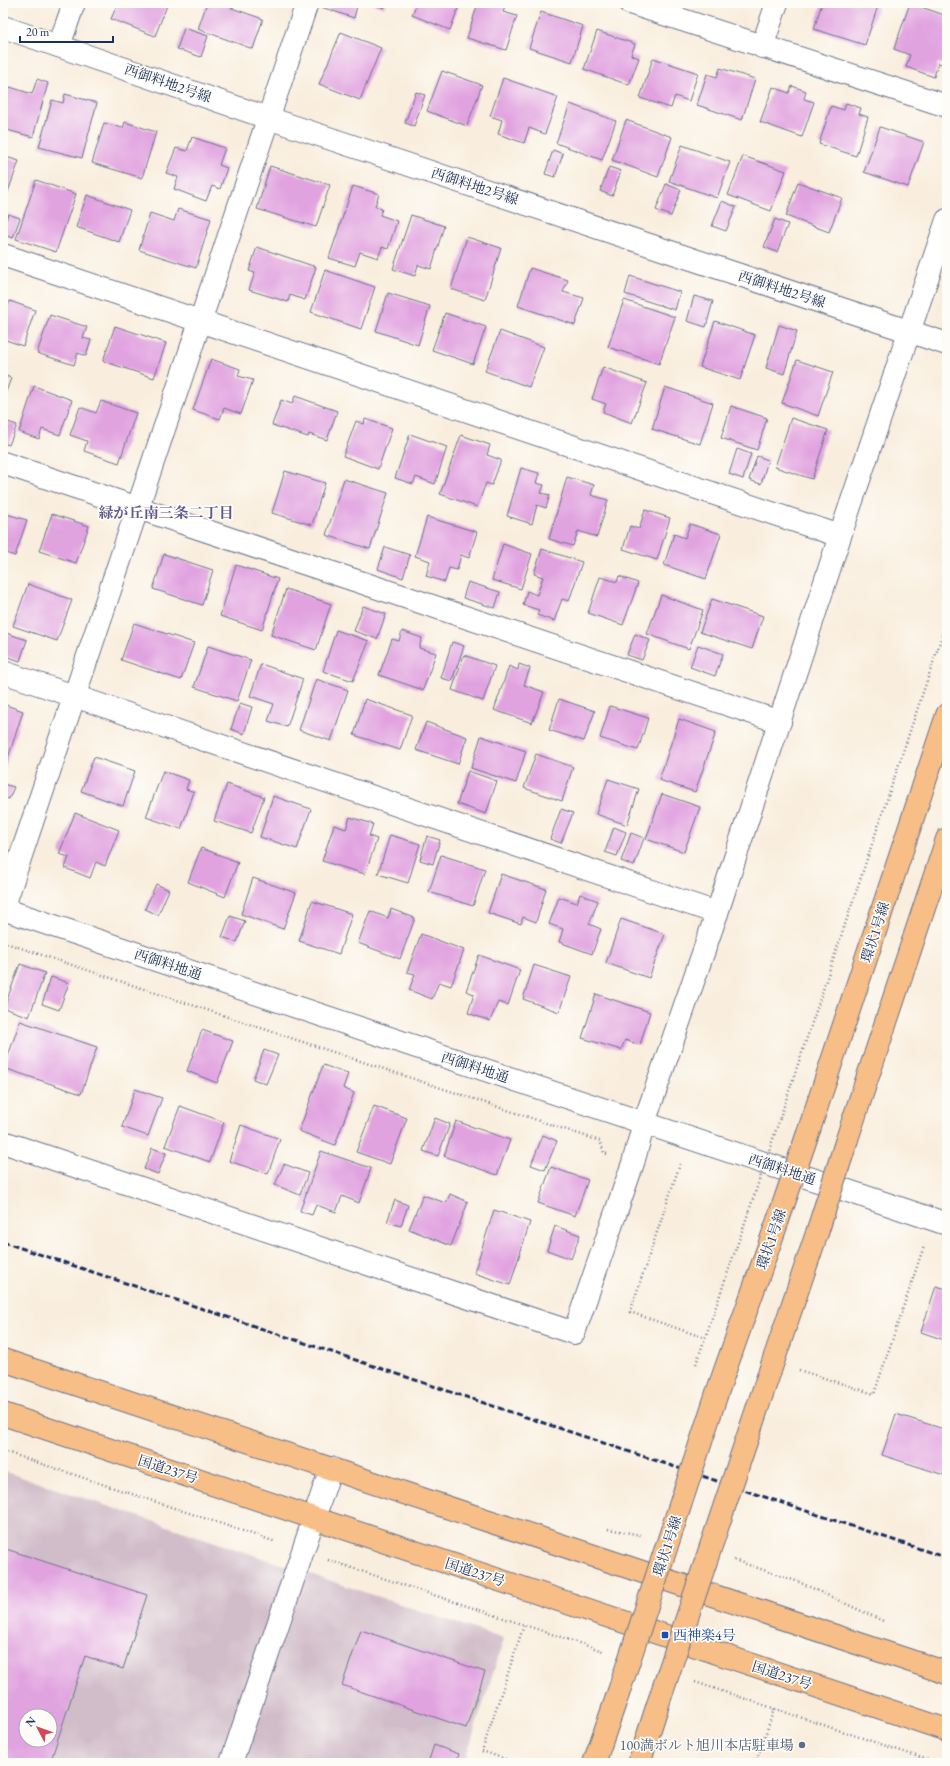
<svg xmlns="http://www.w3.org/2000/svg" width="950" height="1766" font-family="'EB Garamond','Noto Serif JP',serif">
	<rect width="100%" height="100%" fill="#fdfcf7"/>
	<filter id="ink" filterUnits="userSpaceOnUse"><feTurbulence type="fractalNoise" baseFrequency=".025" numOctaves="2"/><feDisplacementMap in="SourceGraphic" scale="8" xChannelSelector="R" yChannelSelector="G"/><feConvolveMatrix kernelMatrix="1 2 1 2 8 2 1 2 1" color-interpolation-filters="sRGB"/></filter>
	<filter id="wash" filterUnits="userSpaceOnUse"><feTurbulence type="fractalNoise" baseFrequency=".012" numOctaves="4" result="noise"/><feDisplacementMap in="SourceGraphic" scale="16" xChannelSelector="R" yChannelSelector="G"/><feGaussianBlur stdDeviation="0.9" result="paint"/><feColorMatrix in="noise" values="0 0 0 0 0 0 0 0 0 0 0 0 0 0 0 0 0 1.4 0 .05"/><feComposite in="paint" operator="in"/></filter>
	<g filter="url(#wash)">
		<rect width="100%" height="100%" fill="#f9eede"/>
		<!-- industrial -->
		<path fill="#d1bdc9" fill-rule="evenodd" d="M3,1471L504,1639L464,1763H3ZM26,1716H50V1740H26Z"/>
		<g id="blocks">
			<!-- building -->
			<g fill="#e1a3e0" fill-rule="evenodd">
				<path d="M118,3H168L155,36L111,19Z"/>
				<path d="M207,3H217L263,19L253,49L198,29Z"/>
				<path d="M323,3H347L357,6L354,18L321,7Z"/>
				<path d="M370,3H386L384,8Z"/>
				<path d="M417,3H460L450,30L412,15Z"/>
				<path d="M478,3H506L503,12L517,16L506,50L467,38Z"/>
				<path d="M822,3H879L865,45L814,29Z"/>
				<path d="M910,3L947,16V66L938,63L934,77L906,67L910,55L894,49Z"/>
				<path d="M541,12L583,26L572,62L529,48Z"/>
				<path d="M184,28L208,36L201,57L177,49Z"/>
				<path d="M597,31L635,44L631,55L639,58L629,85L584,69Z"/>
				<path d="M341,32L381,48L360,100L319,84Z"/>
				<path d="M653,58L698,73L689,101L675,96L671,108L640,98Z"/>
				<path d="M720,68L755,79L742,120L697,105L707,74L717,77Z"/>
				<path d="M442,71L482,85L467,126L427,111Z"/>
				<path d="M503,78L558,97L545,134L529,128L524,143L498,134L502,120L490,116Z"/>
				<path d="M37,79L48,83L33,137L3,129V92L8,93L10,87L32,94Z"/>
				<path d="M792,86L806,91L804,99L814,102L802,137L760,122L773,87L789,93Z"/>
				<path d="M416,92L425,95L414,126L405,123Z"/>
				<path d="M65,94L97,103L82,158L39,147L52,100L63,103Z"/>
				<path d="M846,103L861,108L859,114L868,117L856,156L819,144L831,106L844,110Z"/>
				<path d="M570,104L616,121L602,160L556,143Z"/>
				<path d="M626,120L672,137L658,177L612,160Z"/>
				<path d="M125,122L156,132L142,178L92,163L104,123L123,128Z"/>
				<path d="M880,127L924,142L908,187L864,172Z"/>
				<path d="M192,137L225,148L219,165L227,168L220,189L212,186L206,201L174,189L178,177L166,173L176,148L187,151Z"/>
				<path d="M682,145L730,162L717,198L669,181Z"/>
				<path d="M553,150L563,154L555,177L545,174Z"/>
				<path d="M3,156L19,161L5,200L3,199Z"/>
				<path d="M743,156L786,171L771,211L728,195Z"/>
				<path d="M270,166L330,185L316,227L257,209Z"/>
				<path d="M609,167L621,171L612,196L600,191Z"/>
				<path d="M36,180L76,194L56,252L16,239Z"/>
				<path d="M798,182L842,198L829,232L786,216Z"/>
				<path d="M666,184L681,190L671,216L656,210Z"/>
				<path d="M353,186L379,194L375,206L382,209L380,215L397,221L388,249L382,247L378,258L360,252L355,266L329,258Z"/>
				<path d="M87,195L130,210L119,242L76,227Z"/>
				<path d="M722,201L736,207L726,231L712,226Z"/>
				<path d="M178,209L211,219L196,268L139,250L150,213L174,221Z"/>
				<path d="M8,214L20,218L13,238L3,235V228Z"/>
				<path d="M411,215L444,226L431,269L418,265L415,276L393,269Z"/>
				<path d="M775,219L788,224L777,252L764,247Z"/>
				<path d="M467,237L501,248L485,300L451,289Z"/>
				<path d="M257,247L316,267L305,300L290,295L288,302L249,290L255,273L249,271Z"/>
				<path d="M530,268L568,280L563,292L584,298L575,325L518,306Z"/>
				<path d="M325,270L375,287L361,329L311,312Z"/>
				<path d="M630,276L680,292L675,310L625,294Z"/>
				<path d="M388,293L430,306L418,345L376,331Z"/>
				<path d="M694,296L713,301L706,327L687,321Z"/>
				<path d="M624,300L675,317L659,364L608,347Z"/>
				<path d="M10,301L35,310L23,346L3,339V303L8,305Z"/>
				<path d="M445,313L486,327L473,364L432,350Z"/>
				<path d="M50,315L87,327L83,338L91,340L86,356L78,353L74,365L37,353Z"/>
				<path d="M715,321L755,335L740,380L700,367Z"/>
				<path d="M779,325L797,331L784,374L766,368Z"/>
				<path d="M115,326L166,343L154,378L103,361Z"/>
				<path d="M500,331L544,347L529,387L485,371Z"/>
				<path d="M211,359L240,369L238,376L253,380L241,414L224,408L220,419L193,410Z"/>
				<path d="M797,360L833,372L818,416L782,403Z"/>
				<path d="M603,367L647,383L632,423L603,412L606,404L592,399Z"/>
				<path d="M3,375L11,378L3,400Z"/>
				<path d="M34,386L72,400L60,435L42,429L39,439L19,432Z"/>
				<path d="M665,387L713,403L700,444L652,429Z"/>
				<path d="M295,396L337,411L327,440L309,434L308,437L272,425L281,400L292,404Z"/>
				<path d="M101,401L136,413L119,463L84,451L87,441L70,435L80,407L96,413Z"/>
				<path d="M731,406L767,418L757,450L721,438Z"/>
				<path d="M791,418L828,430L812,479L775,467Z"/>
				<path d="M365,419L392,428L378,469L343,456L356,421L364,424Z"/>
				<path d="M5,421L17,425L9,445L3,443V427Z"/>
				<path d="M410,434L447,447L435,484L416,477L413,484L395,478Z"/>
				<path d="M461,435L490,445L487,455L501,460L492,485L486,483L477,507L440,494Z"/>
				<path d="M737,449L751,454L743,479L729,474Z"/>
				<path d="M757,456L768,460L761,484L749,480Z"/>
				<path d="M521,468L539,473L536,483L544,485L541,493L550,495L546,508L537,505L532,524L507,516Z"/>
				<path d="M285,471L325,483L312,525L272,513Z"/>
				<path d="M567,477L594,485L591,495L608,500L597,537L578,531L573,546L549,539Z"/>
				<path d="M344,479L388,493L370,549L326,535Z"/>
				<path d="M645,510L670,518L657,560L623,549L630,526L639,529Z"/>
				<path d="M3,513L27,520L15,556L3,552Z"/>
				<path d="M52,514L89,526L76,563L39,551Z"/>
				<path d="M427,517L477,532L469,558L461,555L457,570L449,568L445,582L426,576L430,561L415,556Z"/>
				<path d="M690,524L721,534L706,579L664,565L674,534L685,538Z"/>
				<path d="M503,544L532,554L521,589L492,580Z"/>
				<path d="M385,547L410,555L403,578L378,569Z"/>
				<path d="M542,549L582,562L569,601L562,599L554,621L537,615L539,610L523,605L527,591L537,595L543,577L534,574Z"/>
				<path d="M164,554L213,570L202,605L153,589Z"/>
				<path d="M236,565L278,579L262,630L220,616Z"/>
				<path d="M619,576L638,583L623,625L588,613L600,577L617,582Z"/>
				<path d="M468,582L500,592L495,608L463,598Z"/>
				<path d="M28,584L72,600L57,641L13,626Z"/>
				<path d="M286,589L331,604L316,650L271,635Z"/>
				<path d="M661,595L703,610L689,649L647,634Z"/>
				<path d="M712,599L763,616L752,649L700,632Z"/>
				<path d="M363,606L386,614L377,639L354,631Z"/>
				<path d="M134,623L194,643L181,680L121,660Z"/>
				<path d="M336,630L369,641L353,681L323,671Z"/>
				<path d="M402,631L422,638L419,648L436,653L423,690L379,675L392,639L399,641Z"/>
				<path d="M3,632L27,640L20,661L3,655Z"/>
				<path d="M635,634L650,640L642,660L627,655Z"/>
				<path d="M452,642L464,646L452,681L441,678Z"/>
				<path d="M698,645L723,654L715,676L690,667Z"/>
				<path d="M208,646L251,660L237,701L194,687Z"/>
				<path d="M464,655L495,666L483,701L452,690Z"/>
				<path d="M261,664L303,679L287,727L268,721L274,704L250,696Z"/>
				<path d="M519,664L530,668L524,685L544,692L532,723L494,710L509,666L518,670Z"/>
				<path d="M316,679L348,690L331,741L299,730Z"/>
				<path d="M365,699L412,715L400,750L354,735Z"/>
				<path d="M559,699L595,711L584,741L549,730Z"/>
				<path d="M240,703L252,707L244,734L231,729Z"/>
				<path d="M3,704L23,711L3,774Z"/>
				<path d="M610,706L648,718L638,750L600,738Z"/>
				<path d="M679,719L716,732L695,792L659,780Z"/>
				<path d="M426,722L467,737L458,764L416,750Z"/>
				<path d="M481,736L526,751L516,783L471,768Z"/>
				<path d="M536,754L573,767L562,801L524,788Z"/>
				<path d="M94,757L135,771L123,806L81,791Z"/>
				<path d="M163,771L189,780L186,789L194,792L181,829L146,817Z"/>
				<path d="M468,771L497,781L486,814L457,804Z"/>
				<path d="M608,779L639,789L627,825L596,814Z"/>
				<path d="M3,784L14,787L9,799L3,797Z"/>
				<path d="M227,784L264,797L251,833L214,821Z"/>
				<path d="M662,794L700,807L684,852L646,839Z"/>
				<path d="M273,796L311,809L297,849L260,837Z"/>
				<path d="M561,809L573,813L561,843L550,839Z"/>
				<path d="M75,813L119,830L105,866L96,862L90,878L65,868L69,857L59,854Z"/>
				<path d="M350,817L373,824L369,836L377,839L365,874L322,861L334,825L346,829Z"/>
				<path d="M614,827L626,832L617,856L605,852Z"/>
				<path d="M631,833L644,838L634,866L621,861Z"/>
				<path d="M390,835L420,844L408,883L378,874Z"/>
				<path d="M427,836L440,840L433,864L420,860Z"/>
				<path d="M201,848L238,862L225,897L188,882Z"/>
				<path d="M441,855L485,869L473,906L429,892Z"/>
				<path d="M501,874L546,889L536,922L523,917L521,924L488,913Z"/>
				<path d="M253,878L296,893L283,929L241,914Z"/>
				<path d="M156,884L169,890L158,915L145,909Z"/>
				<path d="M580,894L598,901L589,924L601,929L592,954L559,942L563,929L549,924L559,897L577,903Z"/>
				<path d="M312,901L352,914L339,954L299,941Z"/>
				<path d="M391,909L415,918L400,959L358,943L370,911L388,918Z"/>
				<path d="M230,916L245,921L237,942L222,937Z"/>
				<path d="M621,919L665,934L649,978L606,963Z"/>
				<path d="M421,934L464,950L451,986L439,982L432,999L409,990L415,974L407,972Z"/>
				<path d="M479,955L520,970L508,1005L498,1002L490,1021L468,1013L474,994L466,991Z"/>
				<path d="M20,964L45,973L29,1017L4,1008Z"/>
				<path d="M534,965L571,977L559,1012L523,999Z"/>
				<path d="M51,977L69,983L59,1010L42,1004Z"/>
				<path d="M596,994L650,1012L640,1045L625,1040L621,1050L582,1038Z"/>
				<path d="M20,1021L97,1047L81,1094L4,1068Z"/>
				<path d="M202,1030L233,1041L217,1083L187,1071Z"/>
				<path d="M264,1050L278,1055L266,1084L253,1079Z"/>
				<path d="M323,1065L348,1074L343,1088L354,1093L335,1145L299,1131Z"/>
				<path d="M135,1089L162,1098L148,1136L122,1127Z"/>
				<path d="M180,1106L224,1122L210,1162L165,1146Z"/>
				<path d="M374,1106L407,1118L390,1164L356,1152Z"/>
				<path d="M435,1118L450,1124L438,1156L423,1151Z"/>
				<path d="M456,1121L510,1140L497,1175L444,1156Z"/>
				<path d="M241,1125L280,1139L268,1174L229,1161Z"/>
				<path d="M543,1135L557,1141L545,1170L531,1165Z"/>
				<path d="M152,1148L166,1153L158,1174L144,1169Z"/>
				<path d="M321,1151L371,1168L359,1203L342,1196L336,1212L316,1205L312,1215L300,1211Z"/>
				<path d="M284,1164L308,1173L300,1195L275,1185Z"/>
				<path d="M551,1167L588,1180L575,1216L538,1203Z"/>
				<path d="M450,1194L468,1202L451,1246L409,1229L423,1195L446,1203Z"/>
				<path d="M395,1200L408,1205L401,1226L387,1222Z"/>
				<path d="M494,1210L530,1222L510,1285L474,1273Z"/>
				<path d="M555,1226L580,1235L571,1259L547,1250Z"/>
				<path d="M936,1286L947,1289V1341L921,1332Z"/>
				<path d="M896,1414L947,1430V1476L882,1455Z"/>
				<path d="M3,1548L147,1595L123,1669L85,1656L50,1763H3ZM26,1716H50V1740H26Z"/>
				<path d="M361,1630L485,1672L466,1728L342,1685Z"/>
				<path d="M434,1745L459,1754L456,1763H428Z"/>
			</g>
		</g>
	</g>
	<g filter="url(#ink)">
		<use href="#blocks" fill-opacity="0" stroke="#69728b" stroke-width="1"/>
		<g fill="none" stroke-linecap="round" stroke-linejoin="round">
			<!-- minor casing -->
			<g stroke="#69728b" stroke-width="24">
				<g id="minor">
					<path d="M630,3L947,106"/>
					<path d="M59,46L74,3"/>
					<path d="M762,47L777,3"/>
					<path d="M3,255L840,536"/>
					<path d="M3,463L780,722"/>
					<path d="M3,672L717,913"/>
					<path d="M3,909L307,3"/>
					<path d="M3,1142L574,1333L633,1163L644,1123L717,913L840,536L947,220"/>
					<path d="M231,1763L331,1468"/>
				</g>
			</g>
			<!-- tertiary casing -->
			<g stroke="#69728b" stroke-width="24">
				<g id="tertiary">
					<path d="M3,27L268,118L947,344"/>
					<path d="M3,909L947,1224"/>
				</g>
			</g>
			<!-- primary casing -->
			<g stroke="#69728b" stroke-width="24">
				<g id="primary">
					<path d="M810,1127L947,715"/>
					<path d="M847,1139L947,839"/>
					<path d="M717,1393L778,1220"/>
					<path d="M758,1406L817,1233"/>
					<path d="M594,1763L618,1694"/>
					<path d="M639,1763L657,1707"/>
				</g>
			</g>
			<!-- trunk casing -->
			<g stroke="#69728b" stroke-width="24">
				<g id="trunk">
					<path d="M3,1360L947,1673"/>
					<path d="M3,1414L947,1730"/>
				</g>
			</g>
			<!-- path -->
			<g stroke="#69728b" stroke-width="2.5" stroke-dasharray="1 3" stroke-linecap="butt">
				<path d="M3,942L600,1141L604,1153L607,1154"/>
				<path d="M780,1118L947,621"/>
				<path d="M680,1164L630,1312L705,1338"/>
				<path d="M696,1364L749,1211"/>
				<path d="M799,1370L874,1394L924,1246"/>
				<path d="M3,1451L276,1542"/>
				<path d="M608,1529L641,1535"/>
				<path d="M328,1560L603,1651"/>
				<path d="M734,1560L799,1582L883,1621"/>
				<path d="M695,1682L937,1763"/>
				<path d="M517,1763L482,1751L524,1625"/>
				<path d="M756,1763L774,1709"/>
			</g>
			<!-- minor -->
			<use href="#minor" stroke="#fff" stroke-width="22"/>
			<!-- tertiary -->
			<use href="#tertiary" stroke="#fff" stroke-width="22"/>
			<!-- primary -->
			<use href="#primary" stroke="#f7be87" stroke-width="22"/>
			<!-- trunk -->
			<use href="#trunk" stroke="#f7be87" stroke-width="22"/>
			<!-- rail -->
			<path stroke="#1b2f5e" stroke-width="3" stroke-dasharray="6 3" stroke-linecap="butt" d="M3,1242L947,1558"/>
			<!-- primary-bridge casing -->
			<g stroke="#69728b" stroke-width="24" stroke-linecap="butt">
				<g id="primary-bridge">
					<path d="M778,1220L810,1127"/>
					<path d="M817,1233L847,1139"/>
					<path d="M618,1694L717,1393"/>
					<path d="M657,1707L758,1406"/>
				</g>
			</g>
			<!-- path-bridge -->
			<path stroke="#69728b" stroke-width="2.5" stroke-dasharray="1 3" stroke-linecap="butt" d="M749,1211L780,1118"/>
			<!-- primary-bridge -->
			<use href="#primary-bridge" stroke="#f7be87" stroke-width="22"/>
		</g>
	</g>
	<!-- markers -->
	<rect fill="#1a4fb4" stroke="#fdfcf7" stroke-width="1.5" x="661" y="1631" width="8" height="8" rx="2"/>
	<circle fill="#5c6f8a" stroke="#fdfcf7" stroke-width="1.5" cx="802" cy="1745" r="4"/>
	<g text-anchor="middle" stroke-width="3.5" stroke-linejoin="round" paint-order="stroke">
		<!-- street labels -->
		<g font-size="14" fill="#1b2f5e" stroke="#fdfcf7">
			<text transform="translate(168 83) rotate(19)" y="5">西御料地2号線</text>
			<text transform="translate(475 186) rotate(18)" y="5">西御料地2号線</text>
			<text transform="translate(782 289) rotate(18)" y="5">西御料地2号線</text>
			<text transform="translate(875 932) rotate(-72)" y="5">環状1号線</text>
			<text transform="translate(168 964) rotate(18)" y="5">西御料地通</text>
			<text transform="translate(475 1067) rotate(18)" y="5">西御料地通</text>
			<text transform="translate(782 1169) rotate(18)" y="5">西御料地通</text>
			<text transform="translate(771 1239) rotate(-71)" y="5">環状1号線</text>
			<text transform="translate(168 1469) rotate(18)" y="5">国道237号</text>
			<text transform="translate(667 1546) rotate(-72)" y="5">環状1号線</text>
			<text transform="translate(475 1572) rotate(18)" y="5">国道237号</text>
			<text transform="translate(782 1675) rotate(18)" y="5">国道237号</text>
		</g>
		<!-- transit labels -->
		<g font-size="14" fill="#164399" stroke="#fdfcf7" text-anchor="start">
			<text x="673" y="1640">西神楽4号</text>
		</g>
		<!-- service labels -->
		<g font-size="14" fill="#4e5e75" stroke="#fdfcf7" text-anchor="end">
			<text x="794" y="1750">100満ボルト旭川本店駐車場</text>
		</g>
		<!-- neighbourhood labels -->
		<g font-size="15" font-weight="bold" fill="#60588c" stroke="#fdfcf7">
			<text x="166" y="518">緑が丘南三条二丁目</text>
		</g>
	</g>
	<!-- margin -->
	<rect width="950" height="1766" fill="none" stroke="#fdfcf7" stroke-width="16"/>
	<!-- north arrow -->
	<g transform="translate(38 1728) rotate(311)"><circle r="19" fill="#fdfcf7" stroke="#a3aaba"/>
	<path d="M0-3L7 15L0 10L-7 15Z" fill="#d1495b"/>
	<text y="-6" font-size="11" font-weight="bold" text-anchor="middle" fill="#1b2f5e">N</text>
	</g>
	<!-- scale -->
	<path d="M20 36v6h93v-6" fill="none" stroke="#1b2f5e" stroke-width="2"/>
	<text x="26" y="36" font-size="12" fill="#1b2f5e" stroke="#fdfcf7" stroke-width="3" paint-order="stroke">20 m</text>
</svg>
